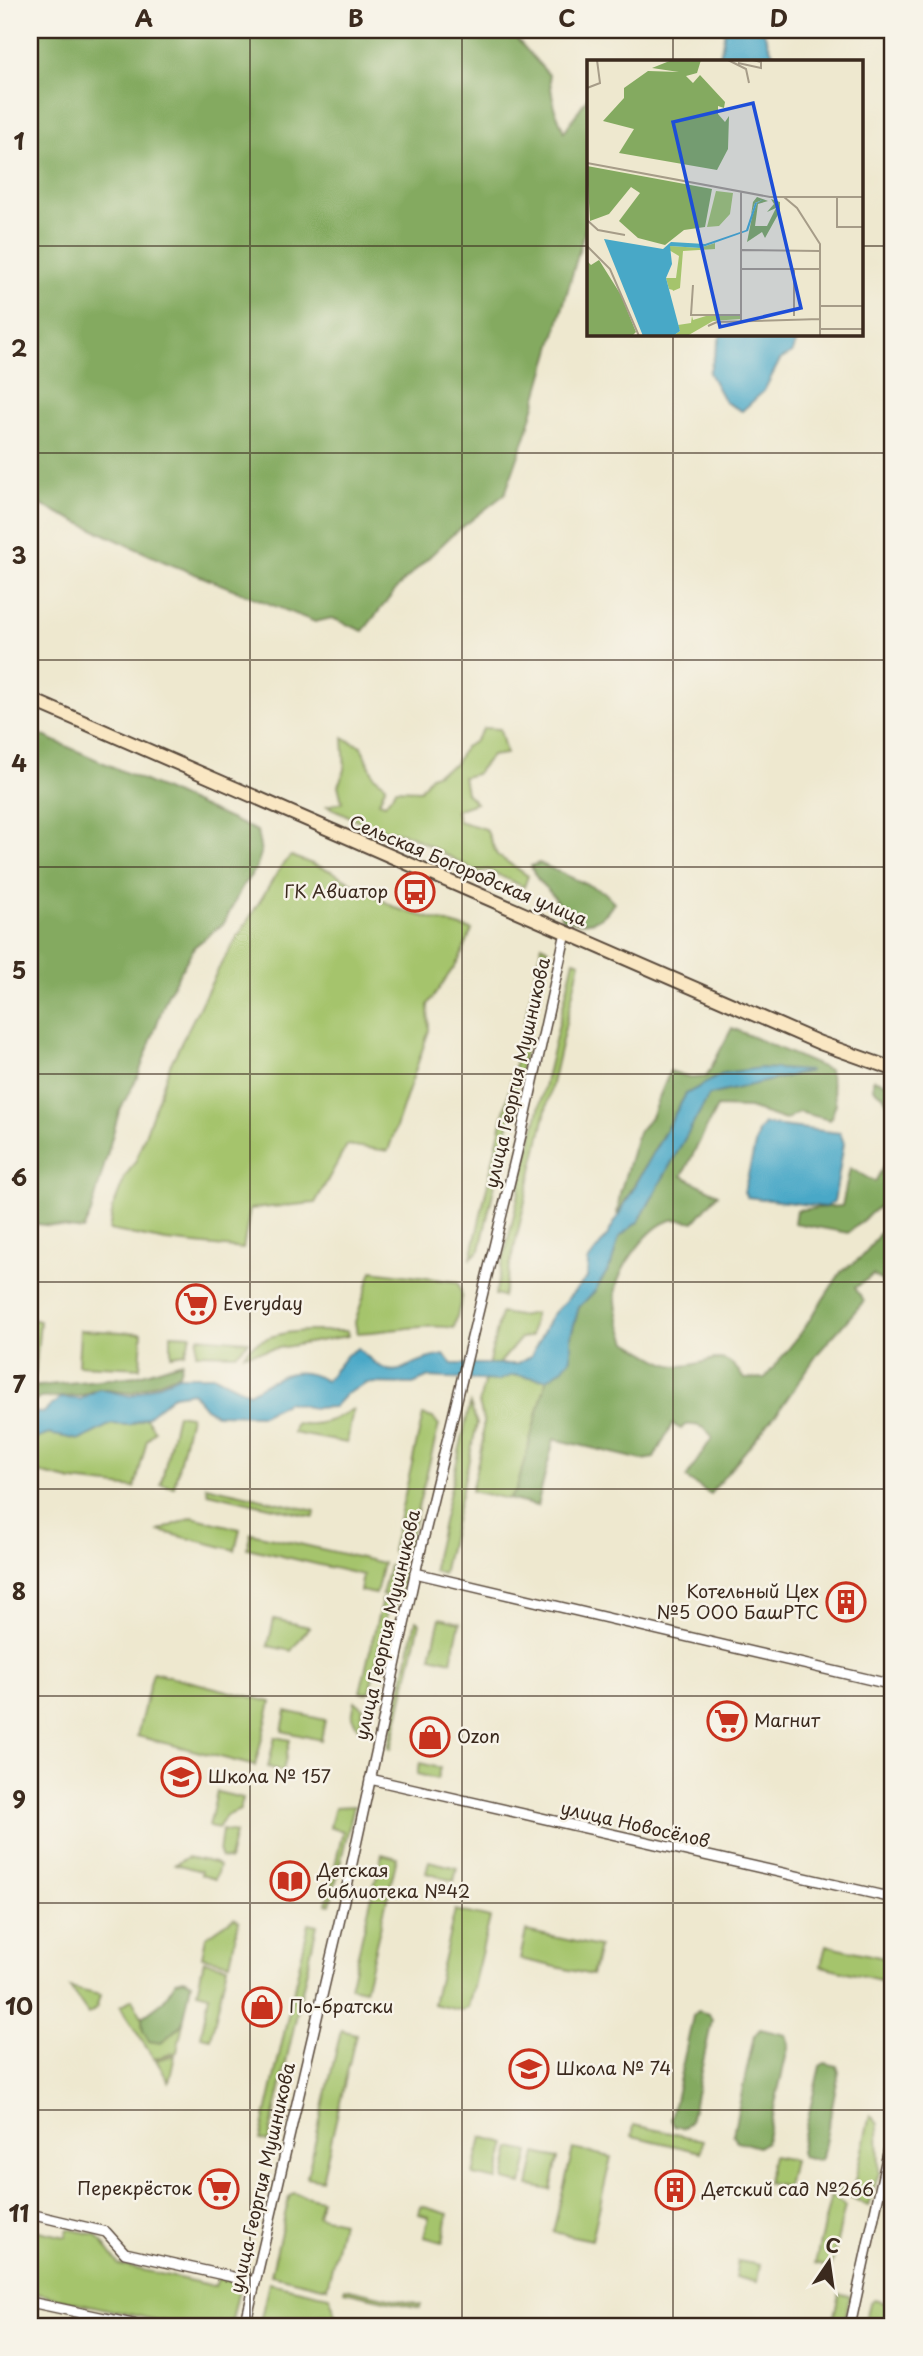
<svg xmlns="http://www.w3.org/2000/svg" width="923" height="2356" font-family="'Playpen Sans',sans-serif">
	<rect width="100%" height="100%" fill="#f7f3e8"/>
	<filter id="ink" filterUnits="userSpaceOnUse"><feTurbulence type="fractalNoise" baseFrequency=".0143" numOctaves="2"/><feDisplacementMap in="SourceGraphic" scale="14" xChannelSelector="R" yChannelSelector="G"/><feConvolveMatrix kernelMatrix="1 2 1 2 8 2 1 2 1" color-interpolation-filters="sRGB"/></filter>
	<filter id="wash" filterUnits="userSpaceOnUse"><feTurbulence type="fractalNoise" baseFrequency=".00686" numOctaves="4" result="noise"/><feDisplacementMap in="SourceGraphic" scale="28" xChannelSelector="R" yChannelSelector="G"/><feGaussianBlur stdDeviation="1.57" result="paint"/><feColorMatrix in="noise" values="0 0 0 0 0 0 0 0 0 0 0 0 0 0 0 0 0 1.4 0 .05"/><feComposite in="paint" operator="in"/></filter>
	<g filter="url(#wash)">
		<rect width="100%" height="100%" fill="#eee8cf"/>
		<!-- green -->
		<g fill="#a5c46c" stroke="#707745" stroke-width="2">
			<path d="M484,728L500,729L506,754L491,756L476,774L463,777L466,793L476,803L456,810L458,821L486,829L497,855L528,876L524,887L488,870L478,872L409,835L372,827L327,806L342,802L338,785L345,770L343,738L361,746L374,776L386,785L379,802L385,804L396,789L420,790L431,776L454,765L465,747L474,742Z"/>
			<path d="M291,856L331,871L398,909L472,930L460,958L428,1005L429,1030L388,1151L347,1145L315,1203L250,1209L243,1249L166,1241L109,1230L113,1208L125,1177L136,1160L170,1065L220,966L282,865Z"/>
			<path d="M542,945L548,949L480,1250L471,1258Z"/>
			<path d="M574,960L580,962L503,1297L495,1295Z"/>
			<path d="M372,1271L458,1282L462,1296L454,1328C425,1323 388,1332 357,1333L355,1322Z"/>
			<path d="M501,1313L519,1316L535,1313L531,1336L520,1339L498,1365L513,1375L547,1379L516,1491L508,1499L471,1491L483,1440V1419L479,1403Z"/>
			<path d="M30,1319L40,1321L35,1375L30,1374Z"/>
			<path d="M80,1330L142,1333L140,1368L78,1365Z"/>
			<path d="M306,1331H347L348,1336L244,1354C255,1337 286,1332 306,1331Z"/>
			<path d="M171,1334L191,1335L185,1353L171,1355Z"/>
			<path d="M198,1337L249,1341L236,1354L196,1353Z"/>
			<path d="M470,1404L477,1424L443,1574L434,1571L435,1557Z"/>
			<path d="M353,1409L347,1443L293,1433L295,1423C319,1427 332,1421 353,1409Z"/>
			<path d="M177,1414L190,1416L174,1487L161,1484Z"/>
			<path d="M423,1415L433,1418L439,1425L406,1555L392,1551Z"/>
			<path d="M146,1418L155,1431L147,1440L135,1488L73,1481L30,1471V1441L49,1434L80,1440L111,1424L129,1425Z"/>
			<path d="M206,1486L315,1511L314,1517L208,1493Z"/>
			<path d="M192,1517L240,1529L235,1550L159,1531Z"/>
			<path d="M251,1533L383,1563L376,1594L360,1591L363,1575L247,1548Z"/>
			<path d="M389,1566L405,1572L399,1599L382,1595Z"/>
			<path d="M382,1600L396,1603L395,1608L387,1611L370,1690L367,1693L360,1692Z"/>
			<path d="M440,1618L460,1623L451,1661L431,1656Z"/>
			<path d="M274,1619L309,1627L291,1651L268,1646Z"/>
			<path d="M416,1620L420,1623L391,1749L388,1748Z"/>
			<path d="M153,1672L271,1702L255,1766L137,1736Z"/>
			<path d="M355,1701L363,1708L359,1730L352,1717Z"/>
			<path d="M286,1711L325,1720L321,1740L282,1731Z"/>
			<path d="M275,1737L290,1740L283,1771L268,1767Z"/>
			<path d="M420,1763L440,1768L437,1779L417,1774Z"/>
			<path d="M217,1792L243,1798L240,1810L226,1816L218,1828L209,1826Z"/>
			<path d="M354,1806L330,1905L326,1904L343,1831L330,1827L335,1807Z"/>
			<path d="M222,1830L235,1833L229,1860L221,1858L219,1853Z"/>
			<path d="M382,1854L397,1858L365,1990L350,1987Z"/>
			<path d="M188,1857L215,1863L219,1866L215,1879L201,1875V1871L175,1864Z"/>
			<path d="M429,1861L457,1868L454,1881L426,1873Z"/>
			<path d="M455,1910L490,1918L468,2007L462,2011L433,2004Z"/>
			<path d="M234,1918L239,1921L230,1963L202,1957L206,1937Z"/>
			<path d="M309,1923L317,1925L268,2142L260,2140Z"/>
			<path d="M526,1931L599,1947L592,1975L520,1959Z"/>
			<path d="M826,1945L893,1960V1983L821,1966Z"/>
			<path d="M204,1961L227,1966L211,2038L201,2036L209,1995L197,1992Z"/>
			<path d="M70,1988L100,1995L96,2009L88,2014Z"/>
			<path d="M132,1999L142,2017L143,2031L161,2043L183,2023L177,2052L154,2059L120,2007Z"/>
			<path d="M341,2030L356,2034L322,2180L307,2177Z"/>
			<path d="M175,2055L169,2082L156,2060Z"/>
			<path d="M870,2115L878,2124L879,2173L868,2206L834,2188L853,2189Z"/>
			<path d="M634,2125L703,2140L701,2152L632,2136Z"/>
			<path d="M482,2137L506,2143L497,2180L473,2175Z"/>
			<path d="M511,2148L529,2152L522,2184L504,2180Z"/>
			<path d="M573,2149L611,2157L592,2240L553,2232Z"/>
			<path d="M536,2153L558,2158L551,2190L529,2186Z"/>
			<path d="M773,2156L793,2160L787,2187L767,2183Z"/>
			<path d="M293,2193L321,2200L317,2216L342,2222L327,2288L271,2275L289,2197Z"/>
			<path d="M831,2195L845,2206L831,2268L815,2264Z"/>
			<path d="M421,2206L448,2214L443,2242L424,2237L429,2217L419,2214Z"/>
			<path d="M30,2229L66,2237L68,2229L97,2235L119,2265L215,2286L218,2278L240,2284L231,2325L183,2326L30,2292Z"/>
			<path d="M738,2261L760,2265L757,2282L735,2277Z"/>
			<path d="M269,2283L329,2296L340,2326H259Z"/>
			<path d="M345,2288L421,2305L420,2308L344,2291Z"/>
			<path d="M839,2294L850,2296L844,2323L833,2320Z"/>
			<path d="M874,2300L893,2305V2326H864L870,2303Z"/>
		</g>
		<!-- forest -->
		<g fill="#84aa60" stroke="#606a3f" stroke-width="2">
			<path d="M30,30H509L549,75L554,107L564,132L589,95V216L527,432L505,494L451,536L399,586L363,631L332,618L315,622L165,562L30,500Z"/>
			<path d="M30,730L257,831L261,853L256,869L242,887L224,923L194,947L167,996L138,1076L119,1112L91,1213L83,1230L30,1223Z"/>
			<path d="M539,863L604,892L614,902C603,924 583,926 561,918C559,889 539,891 531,866Z"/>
			<path d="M732,1028L829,1070L836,1104L830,1120L799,1112L785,1120L749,1108L717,1107L682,1176L718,1194L694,1222C688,1221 678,1218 672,1220C649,1225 620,1267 616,1289C614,1307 621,1326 627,1342C641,1349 662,1365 677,1366C708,1368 722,1342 744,1379L765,1378L801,1333L841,1272L863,1256L893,1215V1280L885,1283L873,1275L855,1288L864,1301L819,1352L780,1409L710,1494L686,1478L712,1438C707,1427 697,1424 685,1425L681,1429L672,1424L654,1458L642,1460L554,1439L537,1506L508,1499L516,1491L547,1379L562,1369L579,1307L595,1291L611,1265L619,1237L639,1221L709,1095L808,1071L686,1094L617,1215L620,1193L638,1132L651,1117L670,1071L692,1078L706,1077Z"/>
			<path d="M873,1079L893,1085L891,1110L883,1095L873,1089Z"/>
			<path d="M893,1141V1194L848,1233L794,1223L796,1210L842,1206L850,1168L875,1182L892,1151Z"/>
			<path d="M182,1362L179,1374L131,1393L99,1389L80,1396L41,1398L30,1403V1387L136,1376Z"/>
			<path d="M184,1979L191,1983L183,2023L161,2043L149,2041L143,2031L142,2017L163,2001L176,1981Z"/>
			<path d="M698,2011L709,2014L712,2020L690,2122L684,2128L674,2126L671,2119L693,2016Z"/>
			<path d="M760,2029L786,2035L789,2044L766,2142L758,2147L737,2141L733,2134L754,2036Z"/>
			<path d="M825,2063L837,2066L839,2072L822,2158L817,2161L802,2157L800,2152L820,2066Z"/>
		</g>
		<!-- water -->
		<g fill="#48a8c7" stroke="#426972" stroke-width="2">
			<path d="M725,30H763L776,61H716L720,56Z"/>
			<path d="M721,334H798L792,353L780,360L764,391L742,411L725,402L709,373Z"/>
			<path d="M761,1068L810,1071L709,1095L639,1221L619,1237L611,1265L595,1291L579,1307L571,1335V1358L562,1369L547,1379L513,1375L498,1381L429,1377L413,1384L367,1383L346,1394L334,1407L312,1408L287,1402L262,1415L216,1414L205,1408L192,1392L174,1395L146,1418L129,1425L111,1424L80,1440L49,1434L30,1441V1412L43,1413L60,1398L81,1399L99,1389L131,1396L179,1376H215L249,1393C276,1377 296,1363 326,1381L347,1355L358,1348C401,1391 397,1361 444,1355L452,1364H517L531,1356L552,1315L587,1278L588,1261L607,1236L686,1094L724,1073Z"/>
			<path d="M764,1124L840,1133L844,1143L834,1202L825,1207L747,1197L744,1192L758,1132Z"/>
		</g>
	</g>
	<g filter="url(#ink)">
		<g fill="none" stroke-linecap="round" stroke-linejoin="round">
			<!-- minor casing -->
			<g stroke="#564639" stroke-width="12">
				<g id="minor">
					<path d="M415,1573L893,1685"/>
					<path d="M370,1779L893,1898"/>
					<path d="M30,2214L106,2232L125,2253L255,2282"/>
					<path d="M30,2302L142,2326"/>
					<path d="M245,2326L339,1923L417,1565L522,1131L566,932"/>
					<path d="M850,2326L893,2130"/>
				</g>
			</g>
			<!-- secondary casing -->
			<g stroke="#564639" stroke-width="16">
				<path id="secondary" d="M30,699L820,1043L893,1069"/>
			</g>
			<!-- minor -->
			<use href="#minor" stroke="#fff" stroke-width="9"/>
			<!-- secondary -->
			<use href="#secondary" stroke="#fae7c3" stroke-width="12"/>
		</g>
	</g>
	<!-- grid -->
	<path fill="none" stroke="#3b2a1e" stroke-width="2" stroke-opacity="0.55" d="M250,30V2326M462,30V2326M673,30V61M30,246H589M862,246H893M673,334V2326M30,453H893M30,660H893M30,867H893M30,1074H893M30,1282H893M30,1489H893M30,1696H893M30,1903H893M30,2110H893"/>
	<!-- icons -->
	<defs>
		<g id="bus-ring" transform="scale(2.0125)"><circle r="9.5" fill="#f7f3e8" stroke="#c8321e" stroke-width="1.5"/><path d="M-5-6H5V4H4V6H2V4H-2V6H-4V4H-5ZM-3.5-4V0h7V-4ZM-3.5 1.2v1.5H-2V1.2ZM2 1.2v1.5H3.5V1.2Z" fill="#c8321e"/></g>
		<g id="supermarket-ring" transform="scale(2.0125)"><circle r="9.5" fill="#f7f3e8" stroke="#c8321e" stroke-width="1.5"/><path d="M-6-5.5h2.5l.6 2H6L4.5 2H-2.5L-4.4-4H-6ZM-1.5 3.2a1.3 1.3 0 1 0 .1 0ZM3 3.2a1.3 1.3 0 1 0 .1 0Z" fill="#c8321e"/></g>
		<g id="building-ring" transform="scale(2.0125)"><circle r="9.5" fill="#f7f3e8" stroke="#c8321e" stroke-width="1.5"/><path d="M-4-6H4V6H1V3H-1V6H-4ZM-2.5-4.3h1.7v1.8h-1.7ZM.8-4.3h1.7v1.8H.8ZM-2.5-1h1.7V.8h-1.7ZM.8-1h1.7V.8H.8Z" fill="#c8321e"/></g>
		<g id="shop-ring" transform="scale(2.0125)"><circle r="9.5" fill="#f7f3e8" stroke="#c8321e" stroke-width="1.5"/><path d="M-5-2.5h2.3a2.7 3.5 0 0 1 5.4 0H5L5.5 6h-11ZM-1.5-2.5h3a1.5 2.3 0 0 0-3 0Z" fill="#c8321e"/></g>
		<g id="school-ring" transform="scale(2.0125)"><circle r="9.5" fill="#f7f3e8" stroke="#c8321e" stroke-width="1.5"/><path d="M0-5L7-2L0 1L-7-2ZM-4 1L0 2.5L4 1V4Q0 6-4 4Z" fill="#c8321e"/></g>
		<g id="library-ring" transform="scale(2.0125)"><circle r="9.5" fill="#f7f3e8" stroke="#c8321e" stroke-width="1.5"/><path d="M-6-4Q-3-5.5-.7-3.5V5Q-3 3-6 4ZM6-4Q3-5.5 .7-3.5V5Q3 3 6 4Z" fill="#c8321e"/></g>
	</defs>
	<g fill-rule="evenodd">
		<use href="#bus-ring" x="415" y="892"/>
		<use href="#supermarket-ring" x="196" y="1304"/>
		<use href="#building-ring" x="846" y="1602"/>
		<use href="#supermarket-ring" x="727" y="1721"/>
		<use href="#shop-ring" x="430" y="1737"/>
		<use href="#school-ring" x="181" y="1777"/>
		<use href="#library-ring" x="290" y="1881"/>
		<use href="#shop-ring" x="262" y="2007"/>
		<use href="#school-ring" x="529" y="2069"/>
		<use href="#supermarket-ring" x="219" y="2189"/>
		<use href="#building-ring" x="675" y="2190"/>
	</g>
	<g text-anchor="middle" stroke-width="5" stroke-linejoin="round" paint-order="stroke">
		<!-- street labels -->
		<g font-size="18" fill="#3b2a1e" stroke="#f7f3e8">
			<text transform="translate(468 871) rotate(23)" y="6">Сельская Богородская улица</text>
			<text transform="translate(518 1073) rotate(-77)" y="6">улица Георгия Мушникова</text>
			<text transform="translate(388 1625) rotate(-77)" y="6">улица Георгия Мушникова</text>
			<text transform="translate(635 1825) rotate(13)" y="6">улица Новосёлов</text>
			<text transform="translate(263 2178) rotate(-77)" y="6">улица Георгия Мушникова</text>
		</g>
		<!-- poi labels -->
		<g font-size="18" fill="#3b2a1e" stroke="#f7f3e8" text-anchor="start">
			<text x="388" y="898" text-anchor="end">ГК Авиатор</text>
			<text x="223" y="1310">Everyday</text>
			<text x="819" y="1598" text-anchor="end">Котельный Цех<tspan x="819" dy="21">№5 ООО БашРТС</tspan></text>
			<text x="754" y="1727">Магнит</text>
			<text x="457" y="1743">Ozon</text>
			<text x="208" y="1783">Школа № 157</text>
			<text x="317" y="1877">Детская<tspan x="317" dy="21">библиотека №42</tspan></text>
			<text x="289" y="2013">По-братски</text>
			<text x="556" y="2075">Школа № 74</text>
			<text x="192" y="2195" text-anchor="end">Перекрёсток</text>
			<text x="702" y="2196">Детский сад №266</text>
		</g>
	</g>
	<!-- overview -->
	<g transform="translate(587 60)">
		<rect width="276" height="276" fill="#eee8cf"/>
		<path d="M129,131L146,133L143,154L132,166L120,167ZM128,183V189L96,191L93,228L86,231L83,221L86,230L82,229L79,218H89L92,196L82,190L83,186L113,188ZM105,256L106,260L119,256H153V259L126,261L100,276H86L93,271L91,265L104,263Z" fill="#a5c46c"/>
		<path d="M85,0H114L110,13L99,16L106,23L113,15L138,42L137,48L131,46V54L138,62L142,56L141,89L130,110L32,93L47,69L16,61L37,38V28L61,11L92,12L65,8ZM0,106L125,129L118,167L97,170L78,185L51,178L32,161L53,133L44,127L22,154L3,161ZM170,137L181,141L171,144L168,166H180L189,148L180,152L187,144L184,139L193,142V151L178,178L175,172L160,182L165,157L170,143L175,140L168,143L164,155L166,142ZM12,200L34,235L49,272L45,276H0V201L4,205Z" fill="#84aa60"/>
		<path d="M178,139L170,143L161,171L113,188L83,186L85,204L79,218L93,271L86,276H56L17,179L76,189L84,182L118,184L159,170L168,143Z" fill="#48a8c7"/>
		<path fill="none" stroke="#a69c88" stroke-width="2" d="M141,0L159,9L162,23M151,3L174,8V2L166,0M0,28L13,23L10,0M0,103L183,137H277M154,132V261M197,137L210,148L233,184V246H277M250,137V167H277M0,160L11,170L38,175M0,186L23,209L52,276M155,190L233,191M155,209H233M207,209V256M106,225L104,255H154M233,246V276M121,266L130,262L233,259M233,269H277"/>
		<path fill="#1d4ed8" fill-opacity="0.15" stroke="#1d4ed8" stroke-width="3.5" d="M166,43L214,248L133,267L86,62Z"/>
		<rect width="276" height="276" fill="none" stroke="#3b2a1e" stroke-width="3.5"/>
	</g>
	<!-- margin -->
	<rect width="923" height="2356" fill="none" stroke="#f7f3e8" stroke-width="77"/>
	<!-- north arrow -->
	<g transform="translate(829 2262) rotate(13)" stroke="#f7f3e8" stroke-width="5" paint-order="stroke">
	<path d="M0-5L12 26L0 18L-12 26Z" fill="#3b2a1e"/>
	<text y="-10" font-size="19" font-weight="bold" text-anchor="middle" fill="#3b2a1e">С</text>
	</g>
	<rect x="38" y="38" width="846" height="2280" fill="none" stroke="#3b2a1e" stroke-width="2.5"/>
	<g font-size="23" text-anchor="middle" font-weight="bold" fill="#3b2a1e">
		<text x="144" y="27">A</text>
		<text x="356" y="27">B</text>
		<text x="567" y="27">C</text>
		<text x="779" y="27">D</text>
		<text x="19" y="150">1</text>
		<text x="19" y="357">2</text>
		<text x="19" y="564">3</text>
		<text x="19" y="772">4</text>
		<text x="19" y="979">5</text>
		<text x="19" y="1186">6</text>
		<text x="19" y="1393">7</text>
		<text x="19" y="1600">8</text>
		<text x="19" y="1808">9</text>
		<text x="19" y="2015">10</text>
		<text x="19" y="2222">11</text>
	</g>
</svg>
